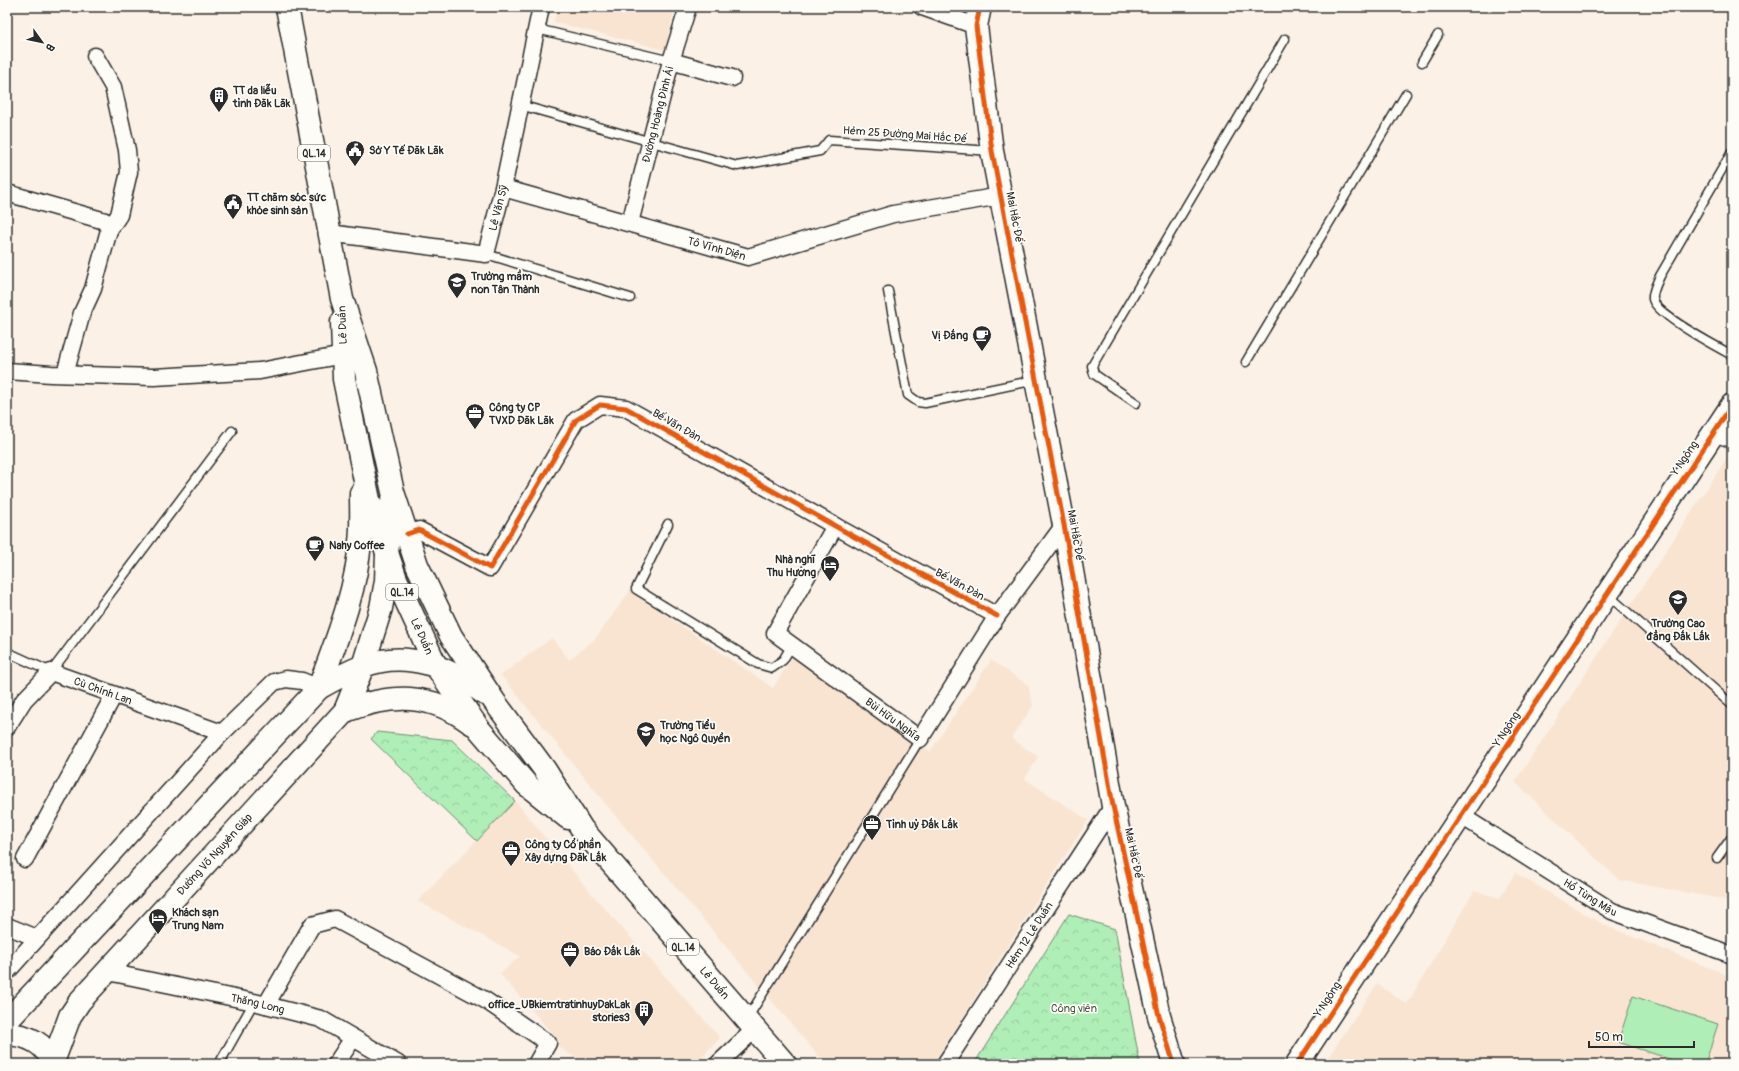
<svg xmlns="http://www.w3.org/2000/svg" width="1739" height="1071" font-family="Pangolin,sans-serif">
	<defs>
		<pattern id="park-crowns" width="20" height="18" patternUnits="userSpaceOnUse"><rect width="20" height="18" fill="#afeeb6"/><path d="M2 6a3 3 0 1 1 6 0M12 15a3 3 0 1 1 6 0" fill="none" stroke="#97cc9d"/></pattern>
	</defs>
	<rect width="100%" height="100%" fill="#fbf1e6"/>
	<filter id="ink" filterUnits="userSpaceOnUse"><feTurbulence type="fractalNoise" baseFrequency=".025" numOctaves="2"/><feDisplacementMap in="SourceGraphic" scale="8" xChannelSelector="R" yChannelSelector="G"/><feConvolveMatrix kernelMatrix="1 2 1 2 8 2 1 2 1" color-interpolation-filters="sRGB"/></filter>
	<g filter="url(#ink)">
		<!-- built -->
		<g fill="#f9e4d2">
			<path d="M557,7H675L665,50L554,22Z"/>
			<path d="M1732,450V901L1619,880L1515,782Z"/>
			<path d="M630,591L773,688L793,656L930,752L991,660L1028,685L1033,706L1011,738L1038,757L1025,779L1088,820L933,1064H825L609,808L501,675L552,638L569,660L595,639Z"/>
			<path d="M515,801L591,893L720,1038L694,1064H581L582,1062L553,1043L556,1038L500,974L520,956L418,901Z"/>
			<path d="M1515,873L1606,926L1732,977V1064H1324L1377,984L1407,1004L1474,891L1500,898Z"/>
		</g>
		<!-- green -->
		<path fill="#afeeb6" stroke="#6d8c70" d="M1633,996L1718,1024L1705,1064H1685L1618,1042Z"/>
		<!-- park -->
		<g fill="url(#park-crowns)" stroke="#6d8c70">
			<path d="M377,732L452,740L515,801L477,841L371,739Z"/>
			<path d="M1069,914L1115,929L1140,1064H974Z"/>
		</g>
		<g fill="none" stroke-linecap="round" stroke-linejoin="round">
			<!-- lane casing -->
			<g stroke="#2b2b2b" stroke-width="11">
				<g id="lane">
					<path d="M537,29L671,61"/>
					<path d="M1422,62L1438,35"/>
					<path d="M520,105L737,166L820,151L829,140L992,151"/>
					<path d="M1732,152L1660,276C1657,283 1652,292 1653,299C1655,314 1717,347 1732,355"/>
					<path d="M486,254L630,298"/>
					<path d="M888,291L908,395L918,402L925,403L1036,380"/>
					<path d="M1246,362L1406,94"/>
					<path d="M1136,403L1094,374L1092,366L1285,39"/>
					<path d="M668,524L636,589L758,664L772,668L783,660L792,645"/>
					<path d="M1607,594L1732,705"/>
					<path d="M7,652L51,672L232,431"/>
					<path d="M1717,858L1732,837"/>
					<path d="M747,1019L920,739"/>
					<path d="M219,1064L254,1002"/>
				</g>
			</g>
			<!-- street casing -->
			<g stroke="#2b2b2b" stroke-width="19">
				<g id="street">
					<path d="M922,7L976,26"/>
					<path d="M95,56L113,87L127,150L129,172L119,215L109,230"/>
					<path d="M671,61L732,78"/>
					<path id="s1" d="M503,188L748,257L893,214L1001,196"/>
					<path d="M7,193L105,221L109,230L93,289L82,313L65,374"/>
					<path id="s2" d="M630,223L671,61L688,7"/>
					<path id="s3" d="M329,233L486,254L503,188L541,7"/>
					<path d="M7,371L51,374L154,377L260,371L343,355"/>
					<path d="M1713,433L1732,439"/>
					<path id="s4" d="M835,526L775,633L920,739L997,616L1064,525"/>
					<path d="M407,534L419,530L490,568L576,420L600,405L626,408L835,526L997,616"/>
					<path id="s5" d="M7,727L24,700L51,672L222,733"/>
					<path id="s6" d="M1460,815L1612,911L1732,955"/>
					<path d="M25,859L114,695"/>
					<path d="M7,926L37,938"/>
					<path d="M7,972L222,733L274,682L286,679L302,681L319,688"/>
					<path id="s7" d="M108,972L254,1002L321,1019L398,1064"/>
					<path d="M266,1005L312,925L335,919L485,1000L548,1043L536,1064"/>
					<path d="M336,1064L353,1038"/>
					<path d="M718,1064L755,1029"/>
					<path id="s8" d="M945,1064L1113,806"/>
				</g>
			</g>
			<!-- secondary casing -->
			<g stroke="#2b2b2b" stroke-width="25">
				<g id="secondary">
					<path d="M980,7L976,26L992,151L1064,525L1113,806L1159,1016L1174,1064"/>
					<path d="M1297,1064L1732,405"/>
				</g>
			</g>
			<!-- primary casing -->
			<g stroke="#2b2b2b" stroke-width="25">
				<g id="primary">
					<path id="s9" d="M287,7L342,299L366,371L393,492L417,565L451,636L494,701L545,770L582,829L785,1064"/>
					<path id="s10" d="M342,322L344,379L369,500L396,579L436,666L479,729L527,785L568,818"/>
					<path d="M319,688C336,641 356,593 360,542C362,526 361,509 361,493"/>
					<path d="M345,711C391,694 430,692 471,723"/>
					<path d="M7,1021L319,688C333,680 348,672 363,666C408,649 448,667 485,694"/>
					<path d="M7,1034C28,1035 46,1043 53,1064"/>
					<path id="s11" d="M53,1062L70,1016L80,1001L345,711L363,666L381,608L386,581L387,554L392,502"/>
				</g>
			</g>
			<!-- lane -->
			<use href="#lane" stroke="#fdfcf7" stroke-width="8"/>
			<!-- street -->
			<use href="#street" stroke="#fdfcf7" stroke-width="16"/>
			<!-- secondary -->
			<use href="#secondary" stroke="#fdfcf7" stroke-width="22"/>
			<!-- primary -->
			<use href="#primary" stroke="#fdfcf7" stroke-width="22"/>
			<!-- cycleway casing -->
			<g stroke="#fdfcf7" stroke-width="8">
				<g id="cycleway">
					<path d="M980,7L976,26L992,151L1064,525L1113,806L1159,1016L1174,1064"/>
					<path d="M407,534L419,530L490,568L576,420L600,405L626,408L835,526L997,616"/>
					<path d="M1297,1064L1732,405"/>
				</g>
			</g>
			<!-- cycleway -->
			<use href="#cycleway" stroke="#e8590c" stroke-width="5"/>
		</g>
	</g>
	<!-- icons -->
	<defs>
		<g id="building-pin" transform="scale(1)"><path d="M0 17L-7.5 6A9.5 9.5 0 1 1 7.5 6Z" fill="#2b2b2b" stroke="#fdfcf7"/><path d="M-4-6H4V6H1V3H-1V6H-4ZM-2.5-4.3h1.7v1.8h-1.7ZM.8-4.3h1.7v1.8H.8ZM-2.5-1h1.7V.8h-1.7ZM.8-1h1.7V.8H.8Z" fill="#fff"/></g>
		<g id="civic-pin" transform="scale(1)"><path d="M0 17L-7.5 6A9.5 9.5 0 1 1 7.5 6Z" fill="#2b2b2b" stroke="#fdfcf7"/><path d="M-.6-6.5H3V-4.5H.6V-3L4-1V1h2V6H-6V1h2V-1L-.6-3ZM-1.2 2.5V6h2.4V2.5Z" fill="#fff"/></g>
		<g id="school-pin" transform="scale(1)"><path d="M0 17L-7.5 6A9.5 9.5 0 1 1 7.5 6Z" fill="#2b2b2b" stroke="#fdfcf7"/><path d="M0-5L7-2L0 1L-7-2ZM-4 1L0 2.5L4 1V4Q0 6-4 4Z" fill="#fff"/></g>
		<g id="cafe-pin" transform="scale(1)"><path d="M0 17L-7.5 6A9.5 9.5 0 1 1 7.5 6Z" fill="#2b2b2b" stroke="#fdfcf7"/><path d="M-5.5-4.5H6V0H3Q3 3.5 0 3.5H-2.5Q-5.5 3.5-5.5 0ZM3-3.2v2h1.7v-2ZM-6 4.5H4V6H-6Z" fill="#fff"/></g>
		<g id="office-pin" transform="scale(1)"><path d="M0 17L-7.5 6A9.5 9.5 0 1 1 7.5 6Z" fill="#2b2b2b" stroke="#fdfcf7"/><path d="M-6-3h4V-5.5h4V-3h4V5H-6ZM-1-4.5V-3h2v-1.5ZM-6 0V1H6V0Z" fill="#fff"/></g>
		<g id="hotel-pin" transform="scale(1)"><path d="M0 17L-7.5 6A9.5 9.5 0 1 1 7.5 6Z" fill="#2b2b2b" stroke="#fdfcf7"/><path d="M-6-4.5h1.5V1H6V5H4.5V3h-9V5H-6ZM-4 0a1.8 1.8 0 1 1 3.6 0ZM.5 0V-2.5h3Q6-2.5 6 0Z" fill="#fff"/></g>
		<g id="university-pin" transform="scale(1)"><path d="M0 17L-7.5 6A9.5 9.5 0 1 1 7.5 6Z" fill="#2b2b2b" stroke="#fdfcf7"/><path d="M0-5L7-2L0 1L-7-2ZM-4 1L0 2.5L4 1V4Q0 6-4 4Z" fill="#fff"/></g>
	</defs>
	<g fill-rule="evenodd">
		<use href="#building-pin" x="219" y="96"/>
		<use href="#civic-pin" x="355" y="150"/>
		<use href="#civic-pin" x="233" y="203"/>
		<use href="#school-pin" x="457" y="282"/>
		<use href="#cafe-pin" x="982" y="335"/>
		<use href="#office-pin" x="475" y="413"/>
		<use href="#cafe-pin" x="315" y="545"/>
		<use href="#hotel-pin" x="830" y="565"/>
		<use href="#university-pin" x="1678" y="599"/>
		<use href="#school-pin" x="646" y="731"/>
		<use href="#office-pin" x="872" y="824"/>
		<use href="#office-pin" x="511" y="850"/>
		<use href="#hotel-pin" x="158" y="918"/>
		<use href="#office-pin" x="570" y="951"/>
		<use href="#building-pin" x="644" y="1010"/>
	</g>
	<g text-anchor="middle" stroke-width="3.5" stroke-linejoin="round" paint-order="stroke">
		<!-- shield labels -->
		<g fill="#fdfcf7" stroke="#6a6a68" stroke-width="1">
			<rect x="298" y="145" width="32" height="16" rx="3"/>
			<rect x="386" y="584" width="32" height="16" rx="3"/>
			<rect x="667" y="939" width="32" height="16" rx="3"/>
		</g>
		<g font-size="10" font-weight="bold" fill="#2b2b2b">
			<text x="314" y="157">QL.14</text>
			<text x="402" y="596">QL.14</text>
			<text x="683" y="951">QL.14</text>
		</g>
		<!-- poi labels -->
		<g font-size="11" font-weight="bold" fill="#2b2b2b" stroke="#fdfcf7" text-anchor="start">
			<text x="233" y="94">TT da liễu<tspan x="233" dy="13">tỉnh Đăk Lăk</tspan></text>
			<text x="369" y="154">Sở Y Tế Đăk Lăk</text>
			<text x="247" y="201">TT chăm sóc sức<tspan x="247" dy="13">khỏe sinh sản</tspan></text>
			<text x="471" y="280">Trường mầm<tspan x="471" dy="13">non Tân Thành</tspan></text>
			<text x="968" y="339" text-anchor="end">Vị Đắng</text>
			<text x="489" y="411">Công ty CP<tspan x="489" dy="13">TVXD Đăk Lăk</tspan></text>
			<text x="329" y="549">Nahy Coffee</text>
			<text x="816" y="563" text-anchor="end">Nhà nghĩ<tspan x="816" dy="13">Thu Hương</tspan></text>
			<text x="1678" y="627" text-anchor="middle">Trường Cao<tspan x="1678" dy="13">đẳng Đắk Lắk</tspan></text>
			<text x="660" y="729">Trường Tiểu<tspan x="660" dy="13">học Ngô Quyền</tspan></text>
			<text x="886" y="828">Tỉnh uỷ Đắk Lắk</text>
			<text x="525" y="848">Công ty Cổ phần<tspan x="525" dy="13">Xây dựng Đăk Lắk</tspan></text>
			<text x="172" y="916">Khách sạn<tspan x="172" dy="13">Trung Nam</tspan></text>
			<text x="584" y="955">Báo Đắk Lắk</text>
			<text x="630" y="1008" text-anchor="end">office_UBkiemtratinhuyDakLak<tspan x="630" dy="13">stories3</tspan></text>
		</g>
		<!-- street labels -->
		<g font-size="11" fill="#2b2b2b" stroke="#fdfcf7">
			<text dy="4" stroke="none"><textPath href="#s2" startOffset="112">Đường Hoàng Đình Ái</textPath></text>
			<text transform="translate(905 134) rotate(4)" y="4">Hẻm 25 Đường Mai Hắc Đế</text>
			<text dy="4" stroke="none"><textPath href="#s3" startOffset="206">Lê Văn Sỹ</textPath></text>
			<text transform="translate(1015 217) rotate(79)" y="4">Mai Hắc Đế</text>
			<text dy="4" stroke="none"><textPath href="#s1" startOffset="222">Tô Vĩnh Diện</textPath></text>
			<text transform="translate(342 325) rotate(-92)" y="4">Lê Duẩn</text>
			<text transform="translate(677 425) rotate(30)" y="4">Bế Văn Đàn</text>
			<text transform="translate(1684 458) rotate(-56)" y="4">Y Ngông</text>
			<text transform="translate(1076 535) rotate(80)" y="4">Mai Hắc Đế</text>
			<text transform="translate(960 584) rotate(29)" y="4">Bế Văn Đàn</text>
			<text dy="4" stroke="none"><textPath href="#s10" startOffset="327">Lê Duẩn</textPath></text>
			<text dy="4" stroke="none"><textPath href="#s5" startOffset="126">Cù Chính Lan</textPath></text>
			<text dy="4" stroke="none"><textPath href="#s4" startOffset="269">Bùi Hữu Nghĩa</textPath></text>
			<text transform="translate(1506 729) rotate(-57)" y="4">Y Ngông</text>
			<text transform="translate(1134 853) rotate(78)" y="4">Mai Hắc Đế</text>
			<text dy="4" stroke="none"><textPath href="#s11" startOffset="266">Đường Võ Nguyên Giáp</textPath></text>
			<text dy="4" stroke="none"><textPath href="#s6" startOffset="154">Hồ Tùng Mậu</textPath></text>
			<text dy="4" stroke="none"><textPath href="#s8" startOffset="154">Hẻm 12 Lê Duẩn</textPath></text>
			<text dy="4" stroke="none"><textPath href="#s9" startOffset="1089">Lê Duẩn</textPath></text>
			<text transform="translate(1327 999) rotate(-57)" y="4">Y Ngông</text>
			<text dy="4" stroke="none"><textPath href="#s7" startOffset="153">Thăng Long</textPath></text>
		</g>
		<!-- park labels -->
		<g font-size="11" fill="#4c5c4e" stroke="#fdfcf7">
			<text x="1074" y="1012">Công viên</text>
		</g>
	</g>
	<!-- margin -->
	<rect width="1739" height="1071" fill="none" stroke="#fdfcf7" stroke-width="24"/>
	<rect x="12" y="12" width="1715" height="1047" fill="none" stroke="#2b2b2b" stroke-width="1.5" filter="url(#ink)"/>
	<!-- north arrow -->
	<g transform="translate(42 42) rotate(123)" stroke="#fdfcf7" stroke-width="3" paint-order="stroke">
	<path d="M0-3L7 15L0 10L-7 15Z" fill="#2b2b2b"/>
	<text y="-6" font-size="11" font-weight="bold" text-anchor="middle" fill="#2b2b2b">B</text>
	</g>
	<!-- scale -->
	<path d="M1589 1041v6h105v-6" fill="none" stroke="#2b2b2b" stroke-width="2"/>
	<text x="1595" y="1041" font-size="12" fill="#2b2b2b" stroke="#fdfcf7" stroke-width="3" paint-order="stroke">50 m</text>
</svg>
